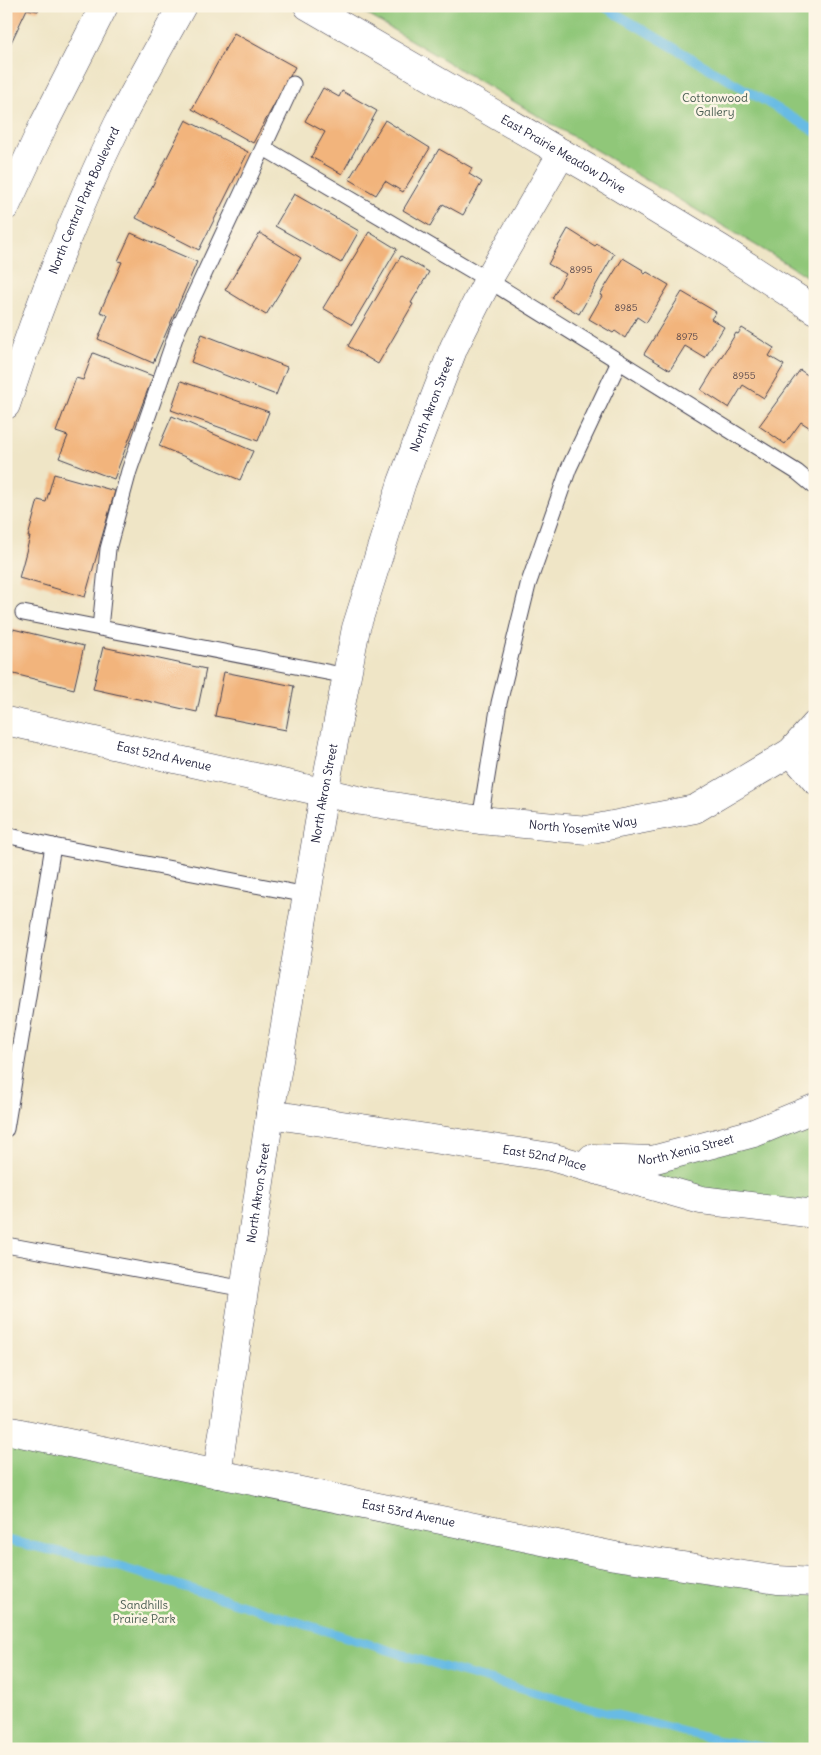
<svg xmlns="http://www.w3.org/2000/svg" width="821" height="1755" font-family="Delius,sans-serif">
	<rect width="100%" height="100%" fill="#fcf5e5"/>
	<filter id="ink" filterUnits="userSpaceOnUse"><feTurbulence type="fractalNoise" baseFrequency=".02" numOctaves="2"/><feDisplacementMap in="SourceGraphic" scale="10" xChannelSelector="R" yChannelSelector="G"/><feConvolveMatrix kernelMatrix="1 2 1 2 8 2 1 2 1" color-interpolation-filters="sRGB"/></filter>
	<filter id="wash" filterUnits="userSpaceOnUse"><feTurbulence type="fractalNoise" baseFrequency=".0096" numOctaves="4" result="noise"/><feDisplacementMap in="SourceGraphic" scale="20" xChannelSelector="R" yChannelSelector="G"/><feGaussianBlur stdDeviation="1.12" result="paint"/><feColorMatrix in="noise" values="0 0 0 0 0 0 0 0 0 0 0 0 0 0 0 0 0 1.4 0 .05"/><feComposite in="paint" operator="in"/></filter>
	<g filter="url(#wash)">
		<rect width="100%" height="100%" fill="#efe5c6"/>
		<!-- green -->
		<g fill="#90c779" stroke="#59745a">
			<path d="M353,6H815V282L789,265Z"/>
			<path d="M815,1108V1214L551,1157L652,1160Z"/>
			<path d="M6,1441L815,1594V1749H6Z"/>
		</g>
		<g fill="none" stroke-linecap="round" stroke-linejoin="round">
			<!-- stream -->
			<g stroke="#68bbe4" stroke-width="9">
				<path d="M603,6L795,119L815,132"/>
				<path d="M6,1540L100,1561L443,1667L571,1703L720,1741L775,1749"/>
			</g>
		</g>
		<g id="blocks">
			<!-- building -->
			<g fill="#f2b47b">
				<path d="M6,6H40L38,11L27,9L6,53Z"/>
				<path d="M234,33L295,67L253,143L192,109Z"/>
				<path d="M323,88L339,97L342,91L377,111L342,174L311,157L325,132L305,121Z"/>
				<path d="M186,120L248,152L199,250L136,218Z"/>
				<path d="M385,120L430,148L403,192L385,181L376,195L349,179Z"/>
				<path d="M439,149L472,168L469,174L482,182L463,215L443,204L430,226L403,210Z"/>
				<path d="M294,194L359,231L341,263L275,226Z"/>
				<path d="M568,229L595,246L597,244L614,254L579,314L552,298L566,274L548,264Z"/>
				<path d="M369,232L397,249L352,325L323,308Z"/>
				<path d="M131,233L197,262L153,363L98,339L108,315L100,312L122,262L118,261Z"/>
				<path d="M260,233L301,258L266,315L225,290Z"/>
				<path d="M401,256L429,272L411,303L413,304L378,364L348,346Z"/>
				<path d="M623,258L643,270L642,272L645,274L647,272L669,285L646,323L637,317L625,338L615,331L613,333L589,319L602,296L600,295Z"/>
				<path d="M682,292L716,312L711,319L724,327L705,358L685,346L670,370L644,354Z"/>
				<path d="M742,328L774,348L769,356L784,365L764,398L743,385L729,408L701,390L736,333L738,334Z"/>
				<path d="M202,334L287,367L276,395L191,362Z"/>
				<path d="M93,353L153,376L114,479L59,458L68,436L56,432L76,378L83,380Z"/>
				<path d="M800,370L815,380V431L801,422L785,444L759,426Z"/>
				<path d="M181,381L269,412L258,441L171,410Z"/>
				<path d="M172,416L253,451L240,480L159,446Z"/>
				<path d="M54,474L115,491L85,597L19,578L30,537H28L38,500L46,502Z"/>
				<path d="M13,629L84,646L74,689L6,672V658Z"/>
				<path d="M103,647L206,669L197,712L93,689Z"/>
				<path d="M224,672L294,686L286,730L215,716Z"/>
			</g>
		</g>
	</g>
	<g filter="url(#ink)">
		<use href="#blocks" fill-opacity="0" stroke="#413f50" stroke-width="1"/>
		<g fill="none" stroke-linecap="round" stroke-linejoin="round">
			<!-- lane casing -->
			<g stroke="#413f50" stroke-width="17">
				<g id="lane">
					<path d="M264,148L488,280L797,472L815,487"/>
					<path d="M23,613L347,676"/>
					<path d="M100,628L108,549L129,471L177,332L293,84"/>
					<path d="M480,820L499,703L528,585L569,468L619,362"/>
					<path d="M6,835L53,846L307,895"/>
					<path d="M6,1129L53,846"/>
					<path d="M6,1245L245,1289"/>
				</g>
			</g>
			<!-- street casing -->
			<g stroke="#413f50" stroke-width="29">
				<g id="street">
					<path id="s1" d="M6,721L362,801L480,820L587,830L695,809L791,752L815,725"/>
					<path d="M791,752L815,780"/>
					<path id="s2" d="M270,1114L551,1157L701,1200L815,1214"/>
					<path id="s3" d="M592,1158L652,1160L754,1133L815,1108"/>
					<path id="s4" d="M6,1430L615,1556L777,1580L815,1582"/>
					<path id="s5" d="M217,1474L270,1114L324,793L356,628L402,482L454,347L488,280L562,153"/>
				</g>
			</g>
			<!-- secondary casing -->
			<g stroke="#413f50" stroke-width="29">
				<g id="secondary">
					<path id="s6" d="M308,6L586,167L721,249L815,310"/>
					<path d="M6,206L43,126L104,6"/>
					<path id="s7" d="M6,405C37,310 73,216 117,126C137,86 160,46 182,6"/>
				</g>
			</g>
			<!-- lane -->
			<use href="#lane" stroke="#fff" stroke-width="15"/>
			<!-- street -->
			<use href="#street" stroke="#fff" stroke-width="28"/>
			<!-- secondary -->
			<use href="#secondary" stroke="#fff" stroke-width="28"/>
		</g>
	</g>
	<g text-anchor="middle" stroke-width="5" stroke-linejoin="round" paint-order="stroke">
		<!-- number labels -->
		<g font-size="10" fill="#56464b">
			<text x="581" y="273">8995</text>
			<text x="626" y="311">8985</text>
			<text x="687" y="340">8975</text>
			<text x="744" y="379">8955</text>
		</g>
		<!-- park labels -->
		<g font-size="12" fill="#485c51" stroke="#fcf5e5">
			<text x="715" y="102">Cottonwood<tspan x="715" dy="14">Gallery</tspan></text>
			<text x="144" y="1609">Sandhills<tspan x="144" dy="14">Prairie Park</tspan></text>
		</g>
		<!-- street labels -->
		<g font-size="12" fill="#22223b" stroke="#fcf5e5">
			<text dy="4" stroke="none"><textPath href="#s6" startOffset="295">East Prairie Meadow Drive</textPath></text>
			<text dy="4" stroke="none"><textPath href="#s7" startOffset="219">North Central Park Boulevard</textPath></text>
			<text dy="4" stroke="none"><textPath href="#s5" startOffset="1094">North Akron Street</textPath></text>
			<text dy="4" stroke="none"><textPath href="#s1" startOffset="162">East 52nd Avenue</textPath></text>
			<text dy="4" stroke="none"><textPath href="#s5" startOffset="689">North Akron Street</textPath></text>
			<text dy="4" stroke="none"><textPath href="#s1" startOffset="588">North Yosemite Way</textPath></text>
			<text dy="4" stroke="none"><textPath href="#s3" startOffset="95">North Xenia Street</textPath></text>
			<text dy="4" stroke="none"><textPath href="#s2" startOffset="278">East 52nd Place</textPath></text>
			<text dy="4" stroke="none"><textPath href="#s5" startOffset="284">North Akron Street</textPath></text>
			<text dy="4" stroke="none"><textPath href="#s4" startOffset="411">East 53rd Avenue</textPath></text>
		</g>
	</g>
	<!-- margin -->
	<rect width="821" height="1755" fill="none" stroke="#fcf5e5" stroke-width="25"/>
</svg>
